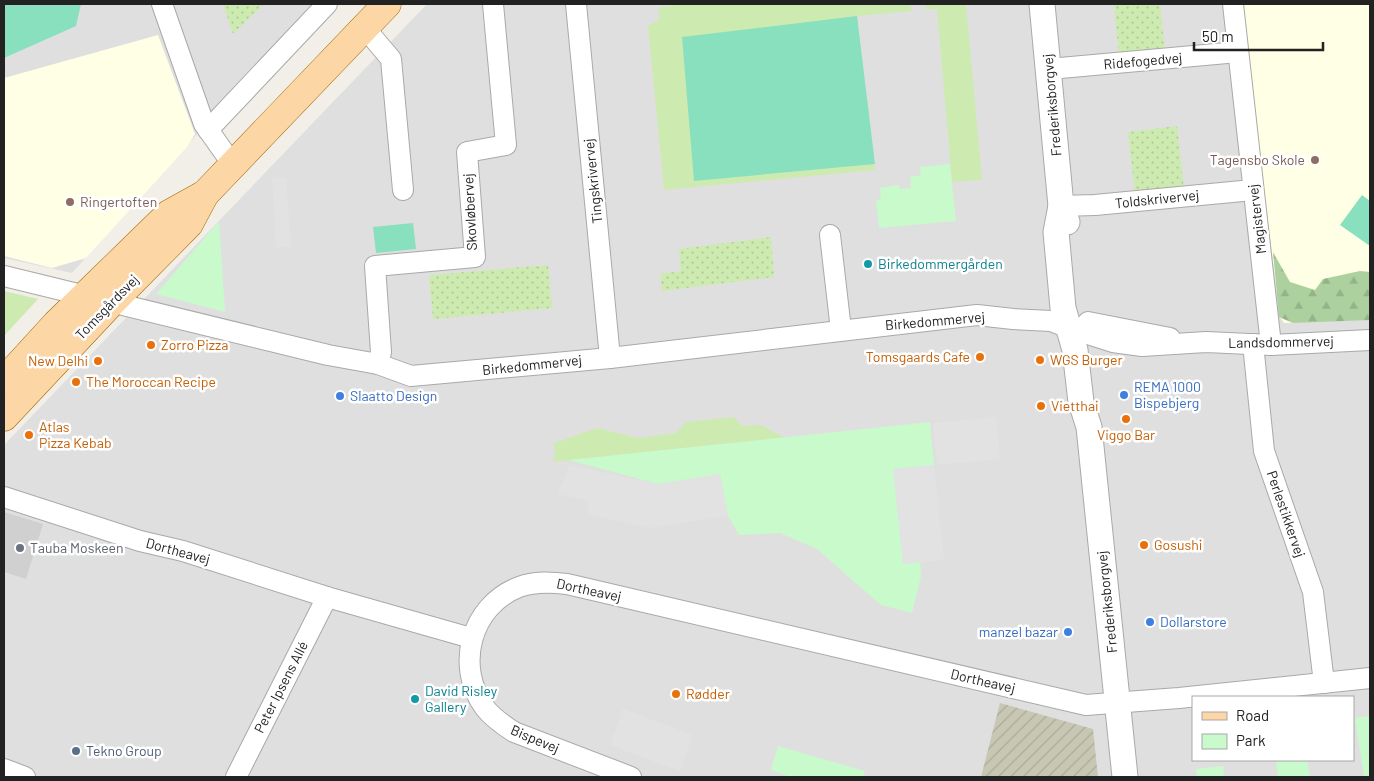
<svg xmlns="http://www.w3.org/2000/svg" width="1374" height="781" font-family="Barlow,sans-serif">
	<defs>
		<pattern id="construction-furrows" width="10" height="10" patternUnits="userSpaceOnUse" patternTransform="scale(1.25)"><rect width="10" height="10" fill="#c7c7b4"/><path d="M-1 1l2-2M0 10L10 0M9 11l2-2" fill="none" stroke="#abab9a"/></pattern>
		<pattern id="forest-firs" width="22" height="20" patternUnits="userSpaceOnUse" patternTransform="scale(1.25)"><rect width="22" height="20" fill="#add19e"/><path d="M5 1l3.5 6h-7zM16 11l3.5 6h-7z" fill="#95b388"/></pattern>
		<pattern id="garden-dots" width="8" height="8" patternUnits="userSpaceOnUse" patternTransform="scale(1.25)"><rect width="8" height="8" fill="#cdebb0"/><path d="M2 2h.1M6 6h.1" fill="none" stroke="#b0c997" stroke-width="1.8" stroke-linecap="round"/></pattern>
	</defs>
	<rect width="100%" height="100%" fill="#f2efe9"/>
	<!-- residential -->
	<g fill="#e0dfdf" fill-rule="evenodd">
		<path d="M4,4H320L219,110L72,273L4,258Z"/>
		<path d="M427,4H1370V777H4V445ZM1193,697H1353V760H1193Z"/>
	</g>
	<!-- education -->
	<g fill="#ffffe5">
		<path d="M1241,4H1370V319L1284,323L1280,317Z"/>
		<path d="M158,35L195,134L187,147L86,258L52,268L4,256V78Z"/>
	</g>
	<!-- religious -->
	<path fill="#d0d0d0" d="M4,512L43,524L26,579L4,572Z"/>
	<!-- construction -->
	<path fill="url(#construction-furrows)" d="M1000,703L1093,729L1098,777H981Z"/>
	<!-- grass -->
	<g fill="#cdebb0">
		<path d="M691,4H910L912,11L857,16L875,170L664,190L648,26L659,20V7Z"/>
		<path d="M925,4H966L982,180L952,182L937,9H925Z"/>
		<path d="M4,291L38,299L4,336Z"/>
		<path d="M734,417L742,426L761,425L785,438L553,462L555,453L554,443L597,428L639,438L676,433L686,422Z"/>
	</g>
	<!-- forest -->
	<path fill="url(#forest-firs)" d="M1273,252L1290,282L1315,290L1323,279L1360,271L1370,272V320L1293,323L1279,317Z"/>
	<!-- park -->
	<g fill="#c8facc">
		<path d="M950,164L956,221L879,228L876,200L881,199L880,188L899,185L900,189L911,188L910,177L921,175L920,167Z"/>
		<path d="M219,221L225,312L156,294Z"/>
		<path d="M930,422L934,465L894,469L903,564L920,562L921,576L912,613L881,605L817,549L780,533L739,535L728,516L720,474L658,484L569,460Z"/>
		<path d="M1370,716V777H1364L1355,718Z"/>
		<path d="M778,746L865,771L863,777H790L771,770Z"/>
		<path d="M1293,760H1307L1310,777H1278L1276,762Z"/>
		<path d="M1223,766L1224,777H1197L1196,769Z"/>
	</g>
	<!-- garden -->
	<g fill="url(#garden-dots)">
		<path d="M223,4H264L233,34Z"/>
		<path d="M1114,4H1160L1165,51L1119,56Z"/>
		<path d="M1177,126L1184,189L1135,194L1128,132Z"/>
		<path d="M771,237L774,277L662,291L660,274L681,271L679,249Z"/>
		<path d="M548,265L552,308L433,319L429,275Z"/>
	</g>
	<!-- pitch -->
	<g fill="#88e0be">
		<path d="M4,4H81L76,26L4,58Z"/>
		<path d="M857,16L875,164L694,181L682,37Z"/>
		<path d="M1362,195L1370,201V246L1340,225Z"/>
		<path d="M413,223L416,249L376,253L373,227Z"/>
	</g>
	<!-- parking -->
	<g fill="#e2e2e2">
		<path d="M286,177L291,247H276L272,178Z"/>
		<path d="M996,417L1000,459L937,465L933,423Z"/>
		<path d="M569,465L658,484L720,474L728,516L648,528L587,514L589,501L558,494Z"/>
		<path d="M934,465L944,560L903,564L893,469Z"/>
		<path d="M623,709L693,735L680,771L610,745Z"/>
	</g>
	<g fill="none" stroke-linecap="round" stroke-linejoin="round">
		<!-- minor casing -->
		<g stroke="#a9a9a9" stroke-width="22">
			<g id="minor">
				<path d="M162,4L204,124L233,165"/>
				<path d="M576,4L610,358"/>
				<path d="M1233,4L1271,345"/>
				<path d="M364,27L391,59L403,190"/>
				<path d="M1049,69L1238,52"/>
				<path d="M208,130L327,4"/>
				<path d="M1061,206L1095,205L1253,190"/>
				<path d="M830,235L841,330"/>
				<path d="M4,276L328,355L378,364L411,376L610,358L977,315L1013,319L1051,321L1069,328L1113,342L1142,346L1206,342L1271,345L1370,340"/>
				<path d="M1088,322L1170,338"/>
				<path d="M1253,344L1264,451L1313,592L1324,683"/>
				<path d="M378,364L381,352L375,266L475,257L467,152L506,145L493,4"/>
				<path d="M4,497L140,541L183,551L327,597L471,638"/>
				<path d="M4,769L25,777"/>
				<path d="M236,777L327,597"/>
				<path d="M631,777L514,732C503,725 493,718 485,708C455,667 470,606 519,587C535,581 551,582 567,584L1086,705L1179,698L1370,678"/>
			</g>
		</g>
		<!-- tertiary casing -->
		<g stroke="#a9a9a9" stroke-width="27">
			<g id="tertiary">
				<path d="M1042,4L1061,206L1067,222"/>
				<path d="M1061,206L1056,232L1063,308L1075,350L1081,402L1089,427L1125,777"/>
			</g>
		</g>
		<!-- primary casing -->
		<g stroke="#a06b00" stroke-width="29">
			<g id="primary">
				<path d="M4,381L56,324L169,214L205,194L387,4"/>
				<path d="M4,417L111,303L189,224L205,194"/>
			</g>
		</g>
		<!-- minor -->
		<use href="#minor" stroke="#fff" stroke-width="20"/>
		<!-- tertiary -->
		<use href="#tertiary" stroke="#fff" stroke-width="25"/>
		<!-- primary -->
		<use href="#primary" stroke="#fcd6a4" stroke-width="28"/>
	</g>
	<!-- markers -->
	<g fill="#8d6e63" stroke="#fff" stroke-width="2">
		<circle cx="1315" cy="160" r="5"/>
		<circle cx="70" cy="202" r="5"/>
	</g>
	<g fill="#0f9aa8" stroke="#fff" stroke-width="2">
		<circle cx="868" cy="264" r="5"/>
		<circle cx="415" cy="699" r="5"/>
	</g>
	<g fill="#e8710a" stroke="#fff" stroke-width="2">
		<circle cx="151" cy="345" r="5"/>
		<circle cx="980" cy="357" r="5"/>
		<circle cx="1040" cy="360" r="5"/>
		<circle cx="98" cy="361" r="5"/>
		<circle cx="76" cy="382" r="5"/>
		<circle cx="1041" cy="406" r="5"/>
		<circle cx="1126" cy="419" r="5"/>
		<circle cx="29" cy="435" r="5"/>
		<circle cx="1144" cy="545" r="5"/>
		<circle cx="676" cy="694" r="5"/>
	</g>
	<g fill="#3f7fe0" stroke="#fff" stroke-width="2">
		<circle cx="1124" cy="395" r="5"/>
		<circle cx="340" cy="396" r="5"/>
		<circle cx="1150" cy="622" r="5"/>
		<circle cx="1068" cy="632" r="5"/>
	</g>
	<circle fill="#6b7280" stroke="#fff" stroke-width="2" cx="20" cy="548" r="5"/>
	<circle fill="#5c6f8a" stroke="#fff" stroke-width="2" cx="76" cy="751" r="5"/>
	<g text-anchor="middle" stroke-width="5" stroke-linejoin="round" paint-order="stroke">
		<!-- street labels -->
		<g font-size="14" fill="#222" stroke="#fff">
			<text transform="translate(1143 61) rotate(-5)" y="5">Ridefogedvej</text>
			<text transform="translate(1052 105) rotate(-95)" y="5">Frederiksborgvej</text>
			<text transform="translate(593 181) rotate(-96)" y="5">Tingskrivervej</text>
			<text transform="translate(1157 199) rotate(-6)" y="5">Toldskrivervej</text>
			<text transform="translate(470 212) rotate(-93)" y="5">Skovløbervej</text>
			<text transform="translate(1257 219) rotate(-97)" y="5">Magistervej</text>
			<text transform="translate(107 307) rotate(-46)" y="5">Tomsgårdsvej</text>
			<text transform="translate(935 321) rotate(-5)" y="5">Birkedommervej</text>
			<text transform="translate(1281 342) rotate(-1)" y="5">Landsdommervej</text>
			<text transform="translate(532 365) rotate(-6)" y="5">Birkedommervej</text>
			<text transform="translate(1286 514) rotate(71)" y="5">Perlestikkervej</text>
			<text transform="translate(178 551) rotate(15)" y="5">Dortheavej</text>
			<text transform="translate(589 590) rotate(12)" y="5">Dortheavej</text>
			<text transform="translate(1107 602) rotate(-96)" y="5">Frederiksborgvej</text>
			<text transform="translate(983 681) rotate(13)" y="5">Dortheavej</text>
			<text transform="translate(281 687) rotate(-63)" y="5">Peter Ipsens Allé</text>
			<text transform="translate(535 739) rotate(23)" y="5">Bispevej</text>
		</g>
		<!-- education labels -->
		<g font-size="14" fill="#785e54" stroke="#fff" text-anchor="end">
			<text x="1305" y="165">Tagensbo Skole</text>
			<text x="80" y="207" text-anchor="start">Ringertoften</text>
		</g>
		<!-- culture labels -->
		<g font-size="14" fill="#0d838f" stroke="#fff" text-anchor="start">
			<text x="878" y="269">Birkedommergården</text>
			<text x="425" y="696">David Risley<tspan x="425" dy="16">Gallery</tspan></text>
		</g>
		<!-- food labels -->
		<g font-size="14" fill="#c56008" stroke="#fff" text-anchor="start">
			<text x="161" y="350">Zorro Pizza</text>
			<text x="970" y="362" text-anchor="end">Tomsgaards Cafe</text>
			<text x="1050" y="365">WGS Burger</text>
			<text x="88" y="366" text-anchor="end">New Delhi</text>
			<text x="86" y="387">The Moroccan Recipe</text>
			<text x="1051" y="411">Vietthai</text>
			<text x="39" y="432">Atlas<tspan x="39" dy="16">Pizza Kebab</tspan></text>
			<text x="1126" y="440" text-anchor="middle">Viggo Bar</text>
			<text x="1154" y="550">Gosushi</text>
			<text x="686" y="699">Rødder</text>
		</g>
		<!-- shop labels -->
		<g font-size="14" fill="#366cbe" stroke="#fff" text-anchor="start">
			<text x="1134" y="392">REMA 1000<tspan x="1134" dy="16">Bispebjerg</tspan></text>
			<text x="350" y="401">Slaatto Design</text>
			<text x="1160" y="627">Dollarstore</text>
			<text x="1058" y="637" text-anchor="end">manzel bazar</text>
		</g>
		<!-- worship labels -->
		<g font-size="14" fill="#5b616d" stroke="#fff" text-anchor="start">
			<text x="30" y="553">Tauba Moskeen</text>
		</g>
		<!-- service labels -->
		<g font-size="14" fill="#4e5e75" stroke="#fff" text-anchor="start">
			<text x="86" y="756">Tekno Group</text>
		</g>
	</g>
	<!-- border -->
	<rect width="1374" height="781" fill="none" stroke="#222222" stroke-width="10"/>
	<!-- legend -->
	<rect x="1192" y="696" width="162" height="65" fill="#ffffff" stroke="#a7a7a7"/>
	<rect x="1202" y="712" width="25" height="8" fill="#fcd6a4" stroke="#a7a7a7"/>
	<text x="1236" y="721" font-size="15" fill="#222222">Road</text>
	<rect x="1202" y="734" width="25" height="15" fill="#c8facc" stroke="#a7a7a7"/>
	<text x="1236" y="746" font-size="15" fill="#222222">Park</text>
	<!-- scale -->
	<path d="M1194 42v8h129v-8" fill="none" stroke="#222222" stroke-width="2.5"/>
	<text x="1202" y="42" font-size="15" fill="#222222" stroke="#ffffff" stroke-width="4" paint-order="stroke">50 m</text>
</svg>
